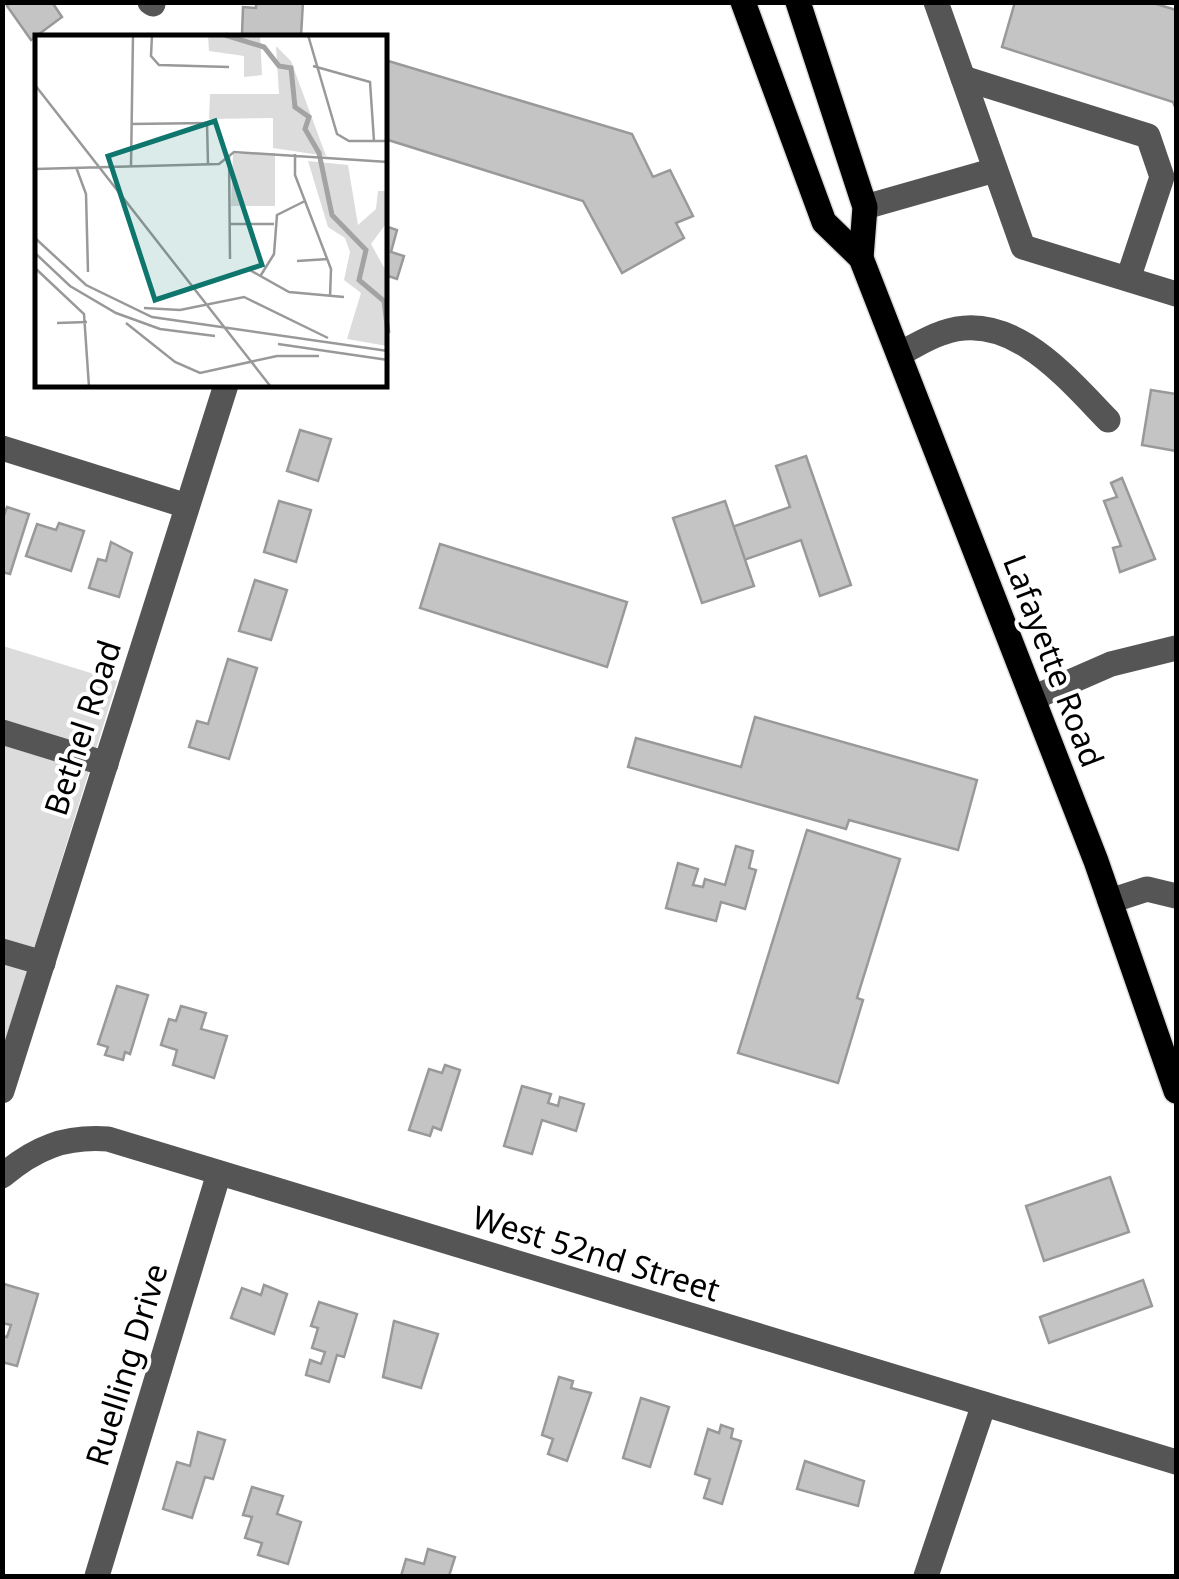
<svg xmlns="http://www.w3.org/2000/svg" width="1179" height="1579" font-family="'Noto Sans',sans-serif">
	<rect width="100%" height="100%" fill="#fff"/>
	<!-- green -->
	<path fill="#dcdcdc" d="M3,646L117,681L3,1049Z"/>
	<!-- building -->
	<g fill="#c4c4c4" stroke="#999" stroke-width="2.5">
		<path d="M11,2H52L62,17L31,40L7,6Z"/>
		<path d="M256,2H303L301,36L242,34L243,7L256,8Z"/>
		<path d="M1015,2H1150L1176,10V109L1173,102L1002,47Z"/>
		<path d="M385,60L632,134L653,177L670,170L693,216L676,223L684,238L622,273L583,201L385,139Z"/>
		<path d="M385,226L397,230L391,252L404,256L397,279L385,275Z"/>
		<path d="M1151,390L1176,394V451L1142,445Z"/>
		<path d="M300,430L331,439L318,481L287,471Z"/>
		<path d="M806,456L851,585L820,596L801,540L744,560L732,527L790,507L776,466Z"/>
		<path d="M1122,478L1155,559L1120,572L1113,548L1121,546L1104,501L1117,497L1111,483Z"/>
		<path d="M279,501L311,510L296,562L264,552Z"/>
		<path d="M725,501L754,586L702,603L673,518Z"/>
		<path d="M7,507L29,514L10,574L2,572V521Z"/>
		<path d="M59,523L84,531L71,571L26,556L37,524L56,530Z"/>
		<path d="M111,542L132,553L119,597L89,588L98,559L106,561Z"/>
		<path d="M440,544L627,602L607,667L420,608Z"/>
		<path d="M255,580L287,590L271,640L239,631Z"/>
		<path d="M228,659L257,668L229,759L189,747L197,721L208,724Z"/>
		<path d="M755,717L977,780L958,850L849,820L846,829L628,767L636,738L741,767Z"/>
		<path d="M807,830L900,859L857,998L863,1000L838,1083L738,1053Z"/>
		<path d="M736,846L753,851L749,868L756,870L745,909L721,902L716,921L666,908L678,863L698,869L693,885L703,887L705,879L725,885Z"/>
		<path d="M117,986L148,995L130,1054L125,1052L123,1060L105,1055L108,1047L98,1044Z"/>
		<path d="M181,1006L206,1013L201,1029L227,1036L214,1078L173,1065L177,1050L161,1045L169,1019L176,1021Z"/>
		<path d="M445,1065L460,1070L441,1130L433,1127L430,1136L409,1130L429,1069L442,1073Z"/>
		<path d="M522,1086L551,1094L548,1103L558,1106L560,1097L584,1104L576,1131L542,1120L532,1154L504,1146Z"/>
		<path d="M1110,1177L1129,1232L1044,1261L1026,1206Z"/>
		<path d="M1143,1280L1152,1306L1049,1343L1040,1317Z"/>
		<path d="M4,1284L38,1294L17,1366L2,1362V1336L7,1337L11,1325L2,1323Z"/>
		<path d="M264,1285L287,1294L274,1334L231,1318L242,1288L261,1295Z"/>
		<path d="M319,1302L357,1314L344,1357L337,1355L329,1382L306,1375L310,1360L321,1364L325,1352L312,1348L318,1328L311,1326Z"/>
		<path d="M394,1321L438,1334L421,1388L383,1377Z"/>
		<path d="M559,1377L573,1381L571,1388L591,1393L567,1461L548,1454L553,1439L542,1435Z"/>
		<path d="M641,1398L669,1407L650,1467L623,1458Z"/>
		<path d="M721,1425L733,1429L731,1438L741,1441L722,1504L704,1498L710,1479L695,1474L708,1429L719,1433Z"/>
		<path d="M198,1432L225,1440L213,1479L205,1477L192,1518L163,1509L177,1462L190,1466Z"/>
		<path d="M805,1461L864,1481L858,1506L797,1489Z"/>
		<path d="M252,1487L283,1496L277,1514L301,1522L288,1564L258,1555L262,1543L245,1538L252,1517L243,1515Z"/>
		<path d="M428,1549L455,1557L449,1576H401L406,1559L424,1564Z"/>
	</g>
	<g fill="none" stroke-linecap="round" stroke-linejoin="round">
		<!-- major casing -->
		<g stroke="#dbdbdb" stroke-width="28">
			<g id="major">
				<path d="M743,2L824,222L861,258L1096,861L1176,1091"/>
				<path d="M798,2L865,207L861,258"/>
			</g>
		</g>
		<!-- minor -->
		<g stroke="#555" stroke-width="25">
			<path d="M150,2L153,4"/>
			<path d="M936,2L1023,247L1176,294"/>
			<path d="M963,78L1148,136L1162,177L1128,279"/>
			<path d="M865,207L995,170"/>
			<path d="M899,354C913,347 927,338 942,333C1010,308 1066,377 1108,420"/>
			<path d="M2,448L187,506"/>
			<path d="M1033,698L1111,664L1176,648"/>
			<path d="M2,732L106,764"/>
			<path d="M1110,901L1147,889L1176,896"/>
			<path d="M2,951L43,963"/>
			<path d="M2,1091L226,385"/>
			<path d="M2,1176C35,1148 64,1136 108,1139L1176,1462"/>
			<path d="M97,1576L219,1173"/>
			<path d="M926,1576L984,1404"/>
		</g>
		<!-- major -->
		<use href="#major" stroke="#000" stroke-width="25"/>
	</g>
	<g text-anchor="middle" stroke-width="8" stroke-linejoin="round" paint-order="stroke">
		<!-- street labels -->
		<g font-size="32" fill="#000" stroke="#fff">
			<text transform="translate(1053 661) rotate(69)" y="11">Lafayette Road</text>
			<text transform="translate(83 728) rotate(-72)" y="11">Bethel Road</text>
			<text transform="translate(596 1254) rotate(17)" y="11">West 52nd Street</text>
			<text transform="translate(127 1365) rotate(-73)" y="11">Ruelling Drive</text>
		</g>
	</g>
	<!-- overview -->
	<g transform="translate(35 35)">
		<rect width="352" height="352" fill="#fff"/>
		<path d="M173,0H225L227,40L209,42V21L174,16ZM241,11L256,26L291,121L238,113V83L174,84L175,59H244ZM240,118V171H196L198,119ZM273,126L313,130L323,190L341,174L343,156H350V190L336,209L352,238V311L312,304L326,258L309,245L315,217L310,203L293,192Z" fill="#dcdcdc"/>
		<path fill="none" stroke="#a3a3a3" stroke-width="5" d="M190,0L229,12L244,31L256,33L260,72L274,82L270,94L284,118L297,180L331,215L324,245L349,266L353,298"/>
		<path fill="none" stroke="#999" stroke-width="2.5" d="M117,0L116,21L124,30L194,32M273,0L302,99L314,106H353M300,0H348M278,31L335,47L339,106M0,50L236,352M96,89L172,88L173,129M260,119V140L296,234L295,262M194,120L195,224M96,131L98,0M41,132L51,159L53,237M0,134L184,129L199,117L353,127M195,189H239M0,203L51,250L117,282L353,316M0,218L35,251L81,278L125,294L180,301M262,226L293,224M0,233L49,279L54,352M213,234L254,257L309,262M226,240L239,219L242,180L270,166M109,273L145,275L209,262L293,303M22,288L52,287M91,288L140,327L165,338L242,321H284M243,309L353,325"/>
		<path fill="#0f766e" fill-opacity="0.15" stroke="#0f766e" stroke-width="5" d="M180,86L227,230L120,265L73,121Z"/>
		<rect width="352" height="352" fill="none" stroke="#000" stroke-width="5"/>
	</g>
	<!-- border -->
	<rect width="1179" height="1579" fill="none" stroke="#000000" stroke-width="10"/>
</svg>
